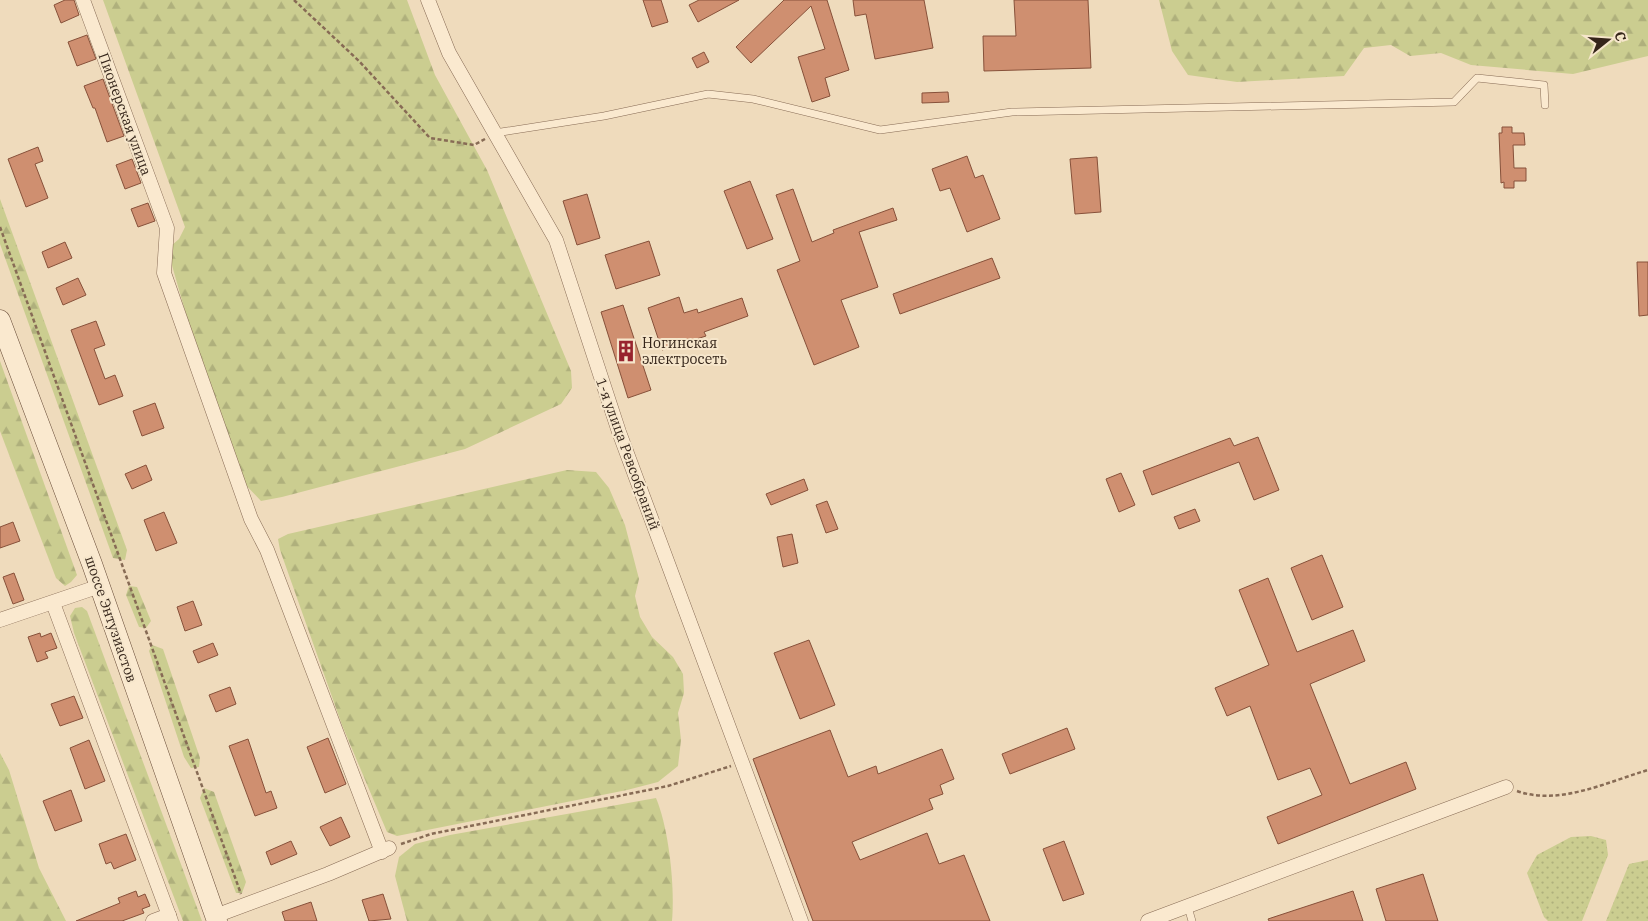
<svg xmlns="http://www.w3.org/2000/svg" width="1648" height="921" font-family="'IBM Plex Serif',serif">
	<defs>
		<pattern id="grass-dots" width="8" height="8" patternUnits="userSpaceOnUse" patternTransform="scale(1.25)"><rect width="8" height="8" fill="#cbcd90"/><path d="M2 2h.1M6 6h.1" fill="none" stroke="#afb07c" stroke-width="1.8" stroke-linecap="round"/></pattern>
		<pattern id="forest-firs" width="22" height="20" patternUnits="userSpaceOnUse" patternTransform="scale(1.25)"><rect width="22" height="20" fill="#cbcd90"/><path d="M5 1l3.5 6h-7zM16 11l3.5 6h-7z" fill="#afb07c"/></pattern>
	</defs>
	<rect width="100%" height="100%" fill="#efdbbc"/>
	<!-- grass -->
	<g fill="url(#grass-dots)">
		<path d="M1591,836L1606,840L1608,855L1582,921H1548L1544,917L1527,873L1537,855L1571,837Z"/>
		<path d="M1648,860V921H1606L1629,864Z"/>
	</g>
	<!-- forest -->
	<g fill="url(#forest-firs)">
		<path d="M103,0H407L435,75L487,170L571,371L572,388L561,404L465,449L282,497L261,501L243,482L202,370L171,262V246L179,239L185,227Z"/>
		<path d="M1159,0H1648V56L1573,74L1471,65L1441,53L1410,56L1391,45L1364,48L1344,76L1237,82L1188,75L1172,51Z"/>
		<path d="M0,199L127,550L125,560L113,558L0,244Z"/>
		<path d="M0,361L77,575L71,582L65,586L56,578L0,431Z"/>
		<path d="M567,470L596,472L609,488L625,525L639,579L635,596L640,617L652,637L673,657L683,674L684,693L678,713L681,740L678,766L658,782L627,790L397,836L387,832L342,725L280,550L278,539L288,534Z"/>
		<path d="M129,586L137,587L151,621L146,628L139,627L126,595Z"/>
		<path d="M82,607L87,611L202,921H183L74,633L70,616L75,608Z"/>
		<path d="M152,645L163,649L200,758L199,767L191,768L184,757L149,651Z"/>
		<path d="M0,753L9,770L39,868L66,921H0Z"/>
		<path d="M204,788L214,792L246,882L242,893H236L200,798Z"/>
		<path d="M656,798C669,829 675,887 672,921H407L395,876L399,857L415,844L450,835Z"/>
	</g>
	<!-- building -->
	<g fill="#cf8f70" stroke="#87513a">
		<path d="M65,0H74L79,15L61,23L54,5Z"/>
		<path d="M643,0H661L668,22L652,27Z"/>
		<path d="M699,0H739L698,22L689,5Z"/>
		<path d="M784,0H827L849,70L825,78L830,96L812,102L798,57L825,49L811,6L751,63L736,47Z"/>
		<path d="M853,0H924L933,48L875,59L866,14L855,16Z"/>
		<path d="M1014,0H1088L1091,68L984,71L983,36H1016Z"/>
		<path d="M87,35L96,59L77,66L68,42Z"/>
		<path d="M704,52L709,62L697,68L692,58Z"/>
		<path d="M103,79L124,136L107,142L95,108H93L84,86Z"/>
		<path d="M948,92L949,102L922,103V93Z"/>
		<path d="M1502,127H1512V133H1524L1525,145H1513L1514,168H1526V181H1514V188H1504V182L1501,183L1499,133H1502Z"/>
		<path d="M38,147L43,161L35,164L48,198L26,207L8,159Z"/>
		<path d="M967,156L975,178L983,175L1000,219L967,232L950,188L940,191L932,169Z"/>
		<path d="M1097,157L1101,212L1075,214L1070,159Z"/>
		<path d="M132,159L141,183L125,189L116,165Z"/>
		<path d="M750,181L773,239L747,249L724,191Z"/>
		<path d="M793,189L812,242L834,233L833,230L893,208L897,220L859,232L878,287L841,300L859,347L814,365L777,270L800,261L776,195Z"/>
		<path d="M587,194L600,238L577,245L563,201Z"/>
		<path d="M148,203L155,221L138,227L131,209Z"/>
		<path d="M649,241L660,275L616,289L605,255Z"/>
		<path d="M65,242L72,258L48,268L42,252Z"/>
		<path d="M992,258L1000,278L900,314L893,294Z"/>
		<path d="M1637,262H1648V315L1639,316Z"/>
		<path d="M78,278L86,295L63,305L56,288Z"/>
		<path d="M679,297L684,313L697,309L698,313L742,298L748,316L704,332L706,336L662,350L648,308Z"/>
		<path d="M623,305L651,390L628,398L601,312Z"/>
		<path d="M96,321L105,345L94,349L105,379L115,375L123,396L99,405L71,330Z"/>
		<path d="M155,403L164,428L142,436L133,411Z"/>
		<path d="M1258,437L1279,490L1254,500L1239,462L1152,495L1143,471L1230,438L1234,446Z"/>
		<path d="M146,465L152,480L132,489L125,474Z"/>
		<path d="M1121,473L1135,505L1119,512L1106,479Z"/>
		<path d="M804,479L808,490L771,505L766,494Z"/>
		<path d="M827,501L838,529L826,533L816,505Z"/>
		<path d="M1195,509L1200,521L1179,529L1174,517Z"/>
		<path d="M164,512L177,543L156,551L144,520Z"/>
		<path d="M13,522L20,541L0,548V527Z"/>
		<path d="M792,534L798,563L783,567L777,537Z"/>
		<path d="M1322,555L1343,607L1312,620L1291,568Z"/>
		<path d="M14,573L24,600L13,604L3,577Z"/>
		<path d="M1268,578L1297,652L1353,630L1365,661L1310,684L1350,784L1406,762L1416,789L1278,844L1267,817L1322,795L1310,768L1278,780L1250,706L1227,716L1215,688L1269,665L1239,590Z"/>
		<path d="M193,601L202,625L185,631L177,607Z"/>
		<path d="M40,633L41,637L51,633L57,648L45,652L48,658L37,662L28,637Z"/>
		<path d="M809,640L835,705L800,719L774,653Z"/>
		<path d="M213,643L218,655L198,663L193,651Z"/>
		<path d="M230,687L236,704L216,712L209,695Z"/>
		<path d="M74,696L83,718L60,726L51,704Z"/>
		<path d="M1067,728L1075,749L1010,774L1002,754Z"/>
		<path d="M830,730L848,777L876,766L878,774L942,749L954,779L940,785L943,794L929,799L933,809L852,842L860,860L927,833L939,864L964,855L990,921H813L753,759Z"/>
		<path d="M328,738L346,784L325,793L307,747Z"/>
		<path d="M248,739L266,793L271,791L277,808L255,816L229,746Z"/>
		<path d="M89,740L105,781L85,789L70,748Z"/>
		<path d="M71,790L82,821L55,831L43,801Z"/>
		<path d="M341,817L350,837L330,846L320,827Z"/>
		<path d="M126,834L136,860L114,869L111,862L106,864L99,844Z"/>
		<path d="M291,841L297,854L271,865L266,852Z"/>
		<path d="M1064,841L1084,894L1063,901L1043,849Z"/>
		<path d="M1423,874L1438,921H1386L1376,889Z"/>
		<path d="M136,891L138,897L145,894L150,906L142,909L144,913L122,921H76L120,903L118,898Z"/>
		<path d="M1353,891L1363,921H1269L1268,919Z"/>
		<path d="M383,894L391,919L369,921L362,900Z"/>
		<path d="M311,902L317,921H285L282,912Z"/>
	</g>
	<g fill="none" stroke-linecap="round" stroke-linejoin="round">
		<!-- lane casing -->
		<g stroke="#876b55" stroke-width="8">
			<g id="lane">
				<path d="M495,133L604,116L708,94L753,99L880,130L1012,112L1454,102L1477,78L1544,85L1545,105"/>
				<path d="M1188,907L1192,921"/>
			</g>
		</g>
		<!-- street casing -->
		<g stroke="#876b55" stroke-width="15">
			<g id="street">
				<path d="M83,0L167,228L164,273L251,519L267,550L382,852"/>
				<path d="M428,0L449,53L556,240L619,432L801,921"/>
				<path d="M53,603L171,921"/>
				<path d="M0,620L100,586"/>
				<path d="M215,916L328,874L389,848"/>
				<path d="M153,921L169,915"/>
				<path d="M1148,921L1506,787"/>
			</g>
		</g>
		<!-- secondary casing -->
		<g stroke="#684c38" stroke-width="21">
			<path id="secondary" d="M0,320L92,564L217,921"/>
		</g>
		<!-- path -->
		<g stroke="#876b55" stroke-width="2.5" stroke-dasharray="4 2.5" stroke-linecap="butt">
			<path d="M294,0L359,61L430,138L474,145L485,139"/>
			<path d="M0,227L241,894"/>
			<path d="M1517,791C1559,806 1607,782 1648,770"/>
			<path d="M401,844L431,834L668,786L731,766"/>
		</g>
		<!-- lane -->
		<use href="#lane" stroke="#fae9cf" stroke-width="7"/>
		<!-- street -->
		<use href="#street" stroke="#fae9cf" stroke-width="14"/>
		<!-- secondary -->
		<use href="#secondary" stroke="#fae9cf" stroke-width="20"/>
	</g>
	<!-- icons -->
	<defs>
		<g id="building-bare" transform="scale(1.725)"><path d="M-4-6H4V6H1V3H-1V6H-4ZM-2.5-4.3h1.7v1.8h-1.7ZM.8-4.3h1.7v1.8H.8ZM-2.5-1h1.7V.8h-1.7ZM.8-1h1.7V.8H.8Z" fill="#98232e" stroke="#f6e6cb" stroke-width="2.5" paint-order="stroke"/></g>
	</defs>
	<g fill-rule="evenodd">
		<use href="#building-bare" x="626" y="351"/>
	</g>
	<g text-anchor="middle" stroke-width="4" stroke-linejoin="round" paint-order="stroke">
		<!-- street labels -->
		<g font-size="14" fill="#35251a" stroke="#f6e6cb">
			<text transform="translate(125 114) rotate(70)" y="5">Пионерская улица</text>
			<text transform="translate(628 454) rotate(70)" y="5">1-я улица Ревсобраний</text>
			<text transform="translate(111 619) rotate(71)" y="5">шоссе Энтузиастов</text>
		</g>
		<!-- poi labels -->
		<g font-size="14" fill="#35251a" stroke="#f6e6cb" text-anchor="start">
			<text x="642" y="348">Ногинская<tspan x="642" dy="16">электросеть</tspan></text>
		</g>
	</g>
	<!-- north arrow -->
	<g transform="translate(1608 40) rotate(73)" stroke="#f6e6cb" stroke-width="4" paint-order="stroke">
	<path d="M0-4L9 19L0 12L-9 19Z" fill="#35251a"/>
	<text y="-8" font-size="14" font-weight="bold" text-anchor="middle" fill="#35251a">С</text>
	</g>
</svg>
